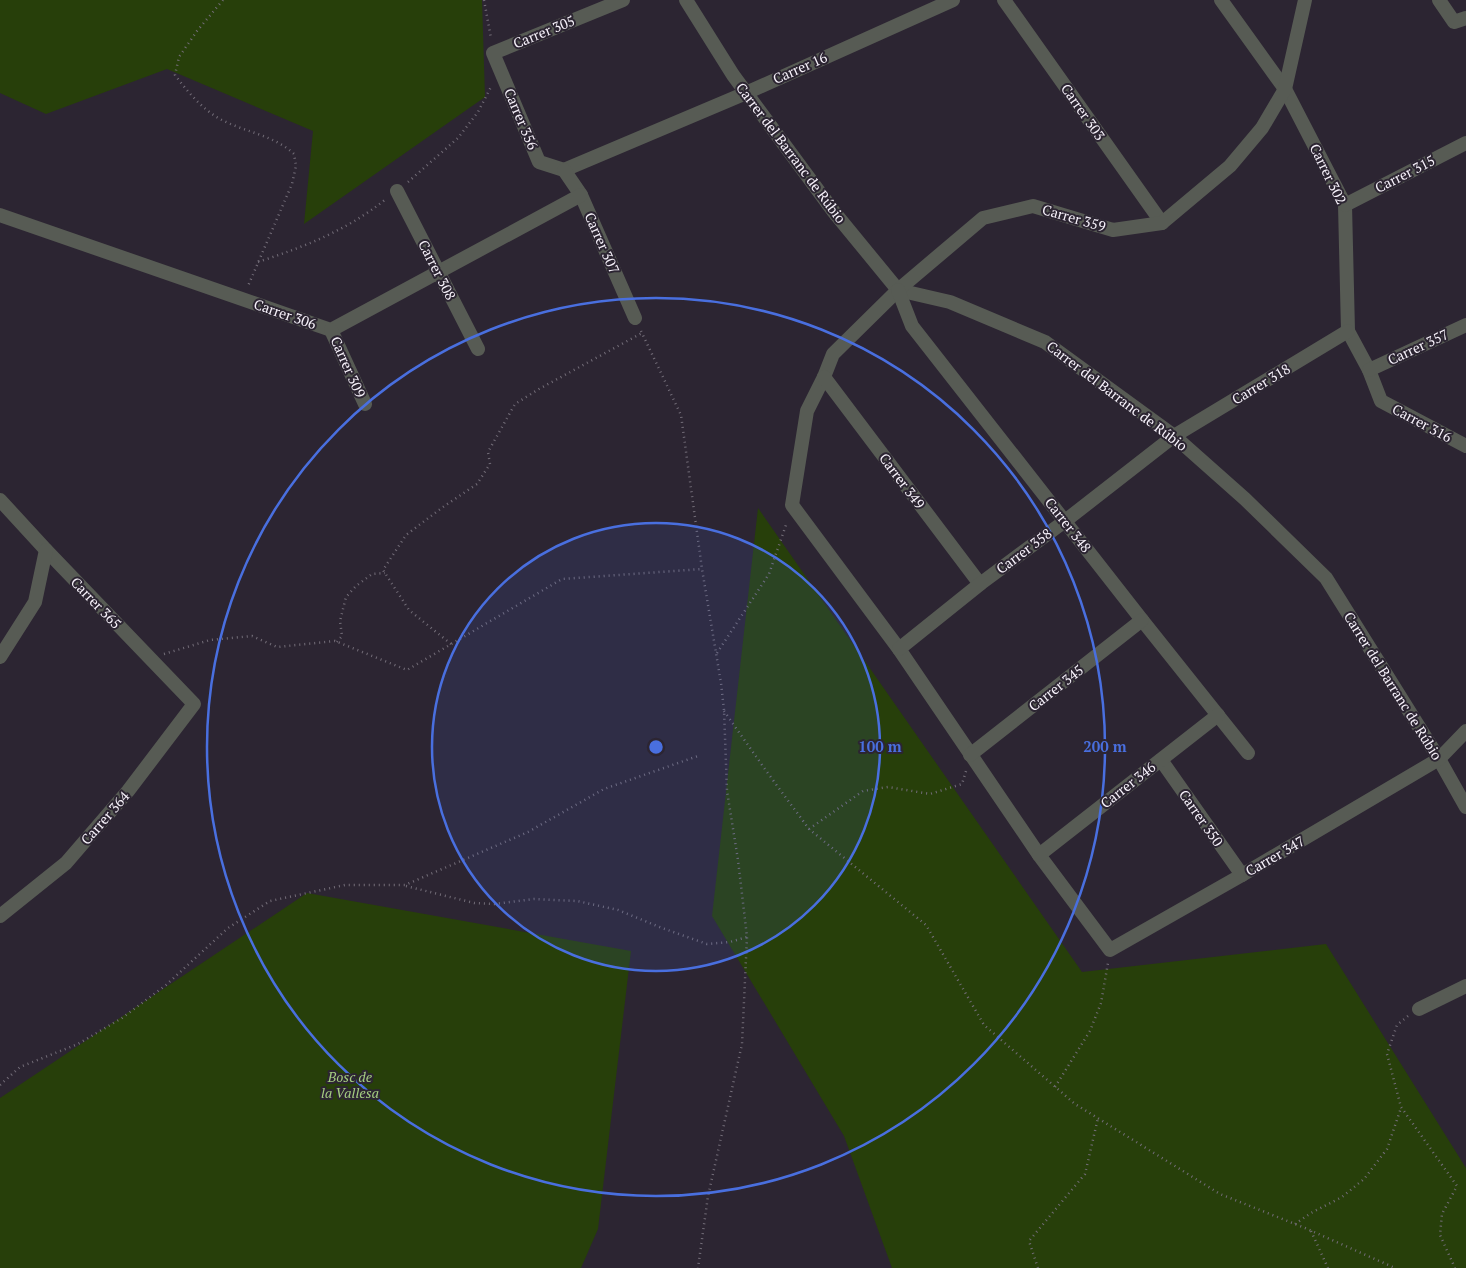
<svg xmlns="http://www.w3.org/2000/svg" width="1466" height="1268" font-family="'PT Serif',serif">
	<rect width="100%" height="100%" fill="#2c2532"/>
	<!-- green -->
	<g fill="#273f0a">
		<path d="M0,0H482L485,97L304,224L313,131L167,69L46,114L0,93Z"/>
		<path d="M758,508L1082,972L1326,944L1466,1168V1268H892L844,1136L712,916Z"/>
		<path d="M307,893L631,951L598,1229L581,1268H0V1098Z"/>
	</g>
	<g fill="none" stroke-linecap="round" stroke-linejoin="round">
		<!-- path -->
		<g stroke="#736d78" stroke-width="2.5" stroke-dasharray="1 4" stroke-linecap="butt">
			<path d="M223,0L197,31L179,57L175,75C187,91 202,109 220,119C244,132 274,135 294,154L296,166L292,184L248,286"/>
			<path d="M484,0L491,38"/>
			<path d="M408,182L458,138L478,112L492,85"/>
			<path d="M258,262C306,246 346,231 386,199"/>
			<path d="M641,331L681,415L702,569L721,683L724,710L727,791L738,860L747,937L742,1044L708,1196L698,1268"/>
			<path d="M337,642L342,636L340,621L346,597L356,586L372,574L385,573"/>
			<path d="M451,644L409,610L383,570L406,535L443,507L477,484L490,464L488,452L515,404L539,389L642,333"/>
			<path d="M717,653L769,574L787,522"/>
			<path d="M164,654L210,640L252,636L277,647L335,641L407,670L562,579L702,569"/>
			<path d="M724,711L767,772L809,829L926,925L984,1025L1075,1104L1220,1194L1305,1228L1395,1268"/>
			<path d="M809,829L863,791L888,787L930,794L962,784L966,771"/>
			<path d="M406,886L474,903L494,904L534,899L577,901L618,910L662,928L707,944L730,942L747,937"/>
			<path d="M1408,1016L1397,1025L1387,1054L1401,1107L1457,1186L1442,1214L1440,1235L1455,1268"/>
			<path d="M0,1085L20,1067L78,1044L122,1018L166,985L228,928L270,901L345,885H405L528,832L604,789L698,756"/>
			<path d="M1055,1087L1090,1031L1101,1003L1108,963"/>
			<path d="M1295,1224L1311,1213L1342,1197L1364,1179L1387,1149L1401,1108"/>
			<path d="M1311,1231L1328,1268"/>
			<path d="M1038,1268L1029,1241L1085,1174L1098,1118"/>
		</g>
		<!-- street -->
		<g stroke="#575b54" stroke-width="14">
			<path d="M686,0L733,75L834,212L898,290L950,302L1045,342L1174,436L1245,499L1326,578L1439,759L1466,807"/>
			<path d="M1004,0L1162,223"/>
			<path d="M1221,0L1285,89L1345,205L1348,331L1369,370L1381,401L1466,446"/>
			<path d="M1305,0L1285,89L1262,128L1230,166L1162,223L1113,230L1033,206L983,218L898,290L833,354L824,377L807,411L792,505L899,649L1039,855L1110,950L1242,875L1439,759L1466,731"/>
			<path d="M1439,0L1454,22L1466,18"/>
			<path d="M564,170L746,93L953,0"/>
			<path d="M564,170L539,162L493,53L623,0"/>
			<path d="M564,170L581,195L635,318"/>
			<path d="M397,191L478,349"/>
			<path d="M1345,205L1466,143"/>
			<path d="M0,215L331,330L581,195"/>
			<path d="M898,290L912,326L1142,620L1248,753"/>
			<path d="M331,330L365,404"/>
			<path d="M1369,370L1466,325"/>
			<path d="M824,377L980,584"/>
			<path d="M0,500L46,550L194,704L128,791L66,863L0,916"/>
			<path d="M899,649L980,584L1065,521L1174,436L1348,331"/>
			<path d="M0,657L35,602L46,550"/>
			<path d="M970,755L1142,620"/>
			<path d="M1161,760L1242,875"/>
			<path d="M1039,855L1218,715"/>
			<path d="M1419,1009L1466,986"/>
		</g>
	</g>
	<!-- distance rings -->
	<circle cx="656" cy="747" r="224" fill="#496fdf" fill-opacity=".12"/>
	<g fill="none" stroke="#496fdf" stroke-width="2.5">
		<circle cx="656" cy="747" r="224"/>
		<circle cx="656" cy="747" r="449"/>
	</g>
	<g text-anchor="middle" stroke-width="4" stroke-linejoin="round" paint-order="stroke">
		<!-- street labels -->
		<g font-size="14" fill="#f7f2fb" stroke="#2c2532">
			<text transform="translate(544 32) rotate(-22)" y="5">Carrer 305</text>
			<text transform="translate(800 68) rotate(-24)" y="5">Carrer 16</text>
			<text transform="translate(1083 112) rotate(55)" y="5">Carrer 303</text>
			<text transform="translate(521 119) rotate(67)" y="5">Carrer 356</text>
			<text transform="translate(791 153) rotate(53)" y="5">Carrer del Barranc de Rúbio</text>
			<text transform="translate(1328 174) rotate(64)" y="5">Carrer 302</text>
			<text transform="translate(1405 174) rotate(-27)" y="5">Carrer 315</text>
			<text transform="translate(1074 218) rotate(16)" y="5">Carrer 359</text>
			<text transform="translate(602 243) rotate(66)" y="5">Carrer 307</text>
			<text transform="translate(437 270) rotate(63)" y="5">Carrer 308</text>
			<text transform="translate(285 314) rotate(19)" y="5">Carrer 306</text>
			<text transform="translate(1418 347) rotate(-25)" y="5">Carrer 357</text>
			<text transform="translate(348 367) rotate(66)" y="5">Carrer 309</text>
			<text transform="translate(1261 384) rotate(-31)" y="5">Carrer 318</text>
			<text transform="translate(1117 396) rotate(37)" y="5">Carrer del Barranc de Rúbio</text>
			<text transform="translate(1422 423) rotate(28)" y="5">Carrer 316</text>
			<text transform="translate(902 481) rotate(53)" y="5">Carrer 349</text>
			<text transform="translate(1068 525) rotate(52)" y="5">Carrer 348</text>
			<text transform="translate(1024 551) rotate(-37)" y="5">Carrer 358</text>
			<text transform="translate(96 603) rotate(46)" y="5">Carrer 365</text>
			<text transform="translate(1393 686) rotate(58)" y="5">Carrer del Barranc de Rúbio</text>
			<text transform="translate(1056 688) rotate(-38)" y="5">Carrer 345</text>
			<text transform="translate(1128 785) rotate(-38)" y="5">Carrer 346</text>
			<text transform="translate(105 818) rotate(-49)" y="5">Carrer 364</text>
			<text transform="translate(1201 818) rotate(55)" y="5">Carrer 350</text>
			<text transform="translate(1275 856) rotate(-30)" y="5">Carrer 347</text>
		</g>
		<!-- park labels -->
		<g font-size="14" font-style="italic" fill="#a4cd80" stroke="#2c2532">
			<text x="350" y="1082">Bosc de<tspan x="350" dy="16">la Vallesa</tspan></text>
		</g>
	</g>
	<circle cx="656" cy="747" r="8" fill="#496fdf" stroke="#2c2532" stroke-width="2.5"/>
	<g font-size="15" text-anchor="middle" font-weight="bold" fill="#496fdf" stroke="#2c2532" stroke-width="4" stroke-linejoin="round" paint-order="stroke">
		<text x="880" y="752">100 m</text>
		<text x="1105" y="752">200 m</text>
	</g>
</svg>
